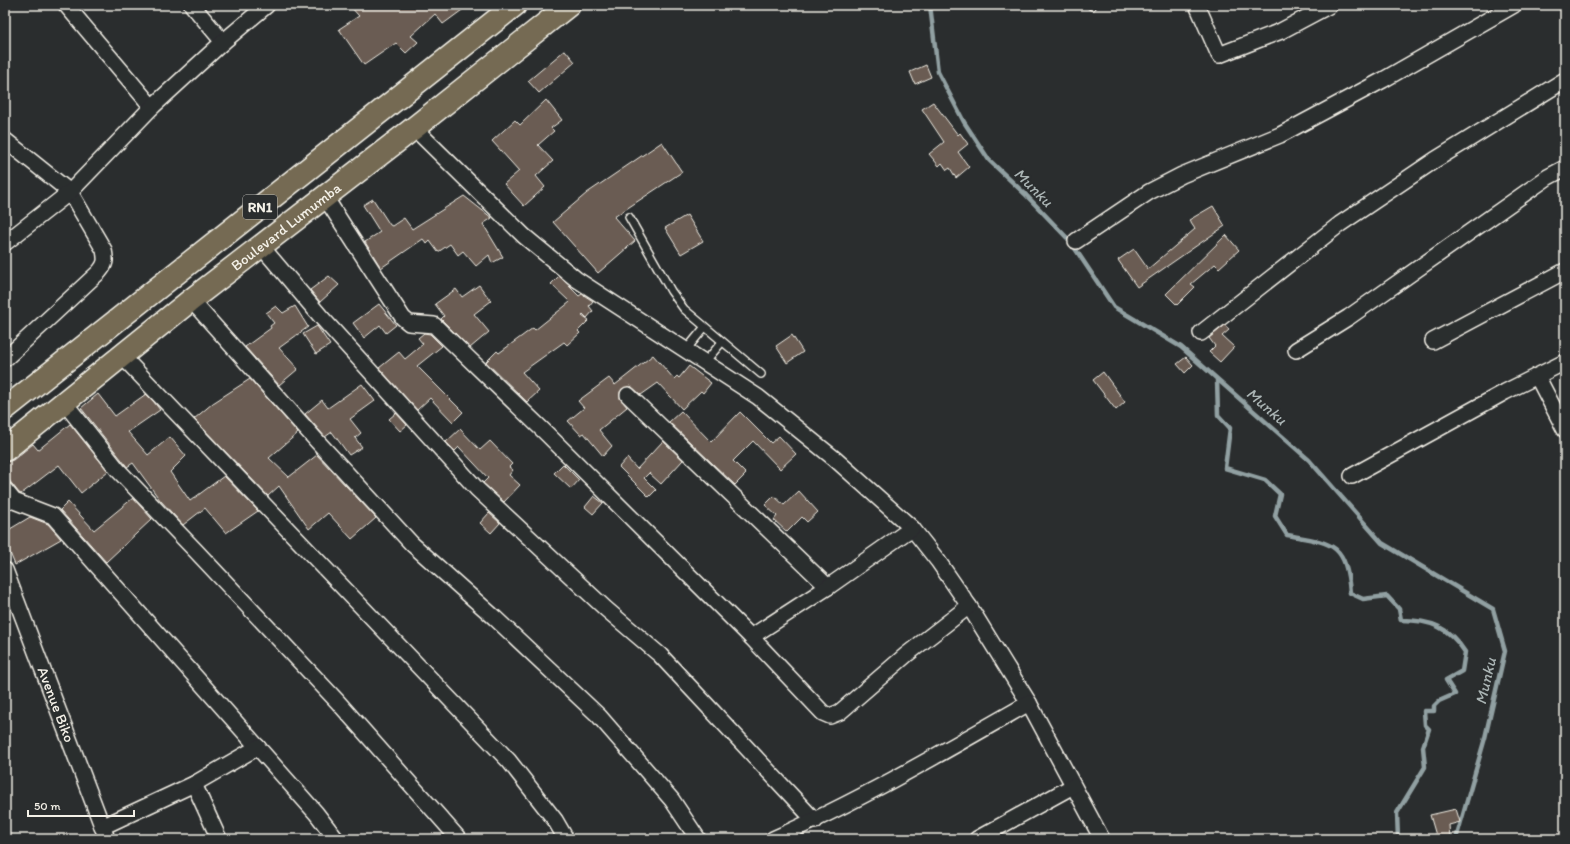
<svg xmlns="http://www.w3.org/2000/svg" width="1570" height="844" font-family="Itim,sans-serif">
	<rect width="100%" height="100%" fill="#2a2d2e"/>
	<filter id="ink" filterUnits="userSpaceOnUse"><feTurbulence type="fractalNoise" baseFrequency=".025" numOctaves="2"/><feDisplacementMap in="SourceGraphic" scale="8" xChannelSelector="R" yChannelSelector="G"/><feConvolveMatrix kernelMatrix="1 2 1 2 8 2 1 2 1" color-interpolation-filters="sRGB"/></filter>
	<g filter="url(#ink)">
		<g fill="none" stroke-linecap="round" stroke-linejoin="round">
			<!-- stream -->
			<g stroke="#91a0a2" stroke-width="4.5">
				<path d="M930,5L938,72L964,122L989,160L1025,194L1070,241L1114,307L1181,347L1309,460L1382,543L1493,609L1505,651L1485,738L1456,839"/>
				<path d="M1217,380L1218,415L1230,428L1225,468L1265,480L1280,494L1275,516L1287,535C1332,543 1346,542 1350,593L1363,599L1387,596L1399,609L1401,620C1431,620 1449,627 1465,652L1462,671L1446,680L1455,694L1439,701L1434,706V711H1424L1425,725L1429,729L1423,747L1425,767L1397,813L1398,839"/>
			</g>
		</g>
		<!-- building -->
		<g fill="#6b5c52" stroke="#f4f1e8">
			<path d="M349,5H469L443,24L435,14L411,36L418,42L406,53L396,43L364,65L339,29L359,16Z"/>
			<path d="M565,50L575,62L539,93L528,81Z"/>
			<path d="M926,65L931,77L915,84L910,72Z"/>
			<path d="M546,100L562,120L551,128L554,131L538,145L553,161L536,176L545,187L524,206L504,184L519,171L492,141L515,120L520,125Z"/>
			<path d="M933,102L958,135L960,133L968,144L958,152L969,167L956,178L950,168L947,170L942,163L939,166L929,154L944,142L922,109Z"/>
			<path d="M662,142L682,172L614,217L635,241L598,273L553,222L587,193Z"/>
			<path d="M464,196L492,218L483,224L503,257L492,263L489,255L476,266L463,251L458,255L450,244L438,252L430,241L427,244L423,239L381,268L365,242L380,232L363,205L373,199L390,225L392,226L404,218L412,229Z"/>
			<path d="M1213,206L1225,226L1137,287L1118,260L1134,249L1148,269L1195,229L1189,220Z"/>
			<path d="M687,215L703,241L681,254L665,228Z"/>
			<path d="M1226,235L1239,250L1219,268L1215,264L1191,284L1195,287L1177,305L1166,294Z"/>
			<path d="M329,276L339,285L320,302L310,290Z"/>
			<path d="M559,276L579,296L582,294L593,301L589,306L593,311L587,318L583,314L582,315L589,320L578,331L580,333L567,345L564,342L522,372L539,391L527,402L486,362L497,351L499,353L533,328L535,330L570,302L551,284Z"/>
			<path d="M479,285L491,301L474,314L489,332L470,348L441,319L444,316L435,304L456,289L462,297Z"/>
			<path d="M379,304L396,325L386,333L380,325L364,338L353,323Z"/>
			<path d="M276,306L283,313L295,306L308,327L279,348L298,369L279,385L245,347L271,328L270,326L274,323L266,313Z"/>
			<path d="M1225,325L1229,330L1222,336L1234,347L1220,362L1209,352L1215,346L1209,338Z"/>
			<path d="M317,326L330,345L316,354L303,334Z"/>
			<path d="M424,333L430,334L442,346L417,366L463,412L453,422L430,398L417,410L379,368L399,352L405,359L423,344L418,338Z"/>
			<path d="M792,335L803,352L787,363L776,346Z"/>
			<path d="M653,355L674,379L677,376L679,378L689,366L711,383L703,393L701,391L682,409L658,383L641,395L631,386L622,389L620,398L627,407L599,430L612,446L603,456L584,433L581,435L568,421L584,408L578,401L609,378L615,385Z"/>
			<path d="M1186,357L1193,365L1185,373L1177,364Z"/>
			<path d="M1103,372L1125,402L1116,410L1093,380Z"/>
			<path d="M250,379L298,433L269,458L289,477L317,455L376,518L352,539L328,513L309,529L279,486L268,496L194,419L213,403Z"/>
			<path d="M362,384L375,401L350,419L361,433L355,438L362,447L349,455L332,432L325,437L305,414L322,400L328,408Z"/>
			<path d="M98,394L115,416L146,394L154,402L160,410L128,432L148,455L170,437L186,456L170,472L190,501L224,476L258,511L226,533L205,508L183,525L160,500L133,463L127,467L125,464L81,408Z"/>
			<path d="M681,411L711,442L740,412L771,443L779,436L796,454L780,469L753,441L733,461L746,474L735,485L669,422Z"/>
			<path d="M396,413L407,425L400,431L389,419Z"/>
			<path d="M70,424L108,471L81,493L59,465L21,494L19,493L5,475V462L13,460L33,444L38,450Z"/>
			<path d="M460,429L480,450L490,441L512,464L509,467L513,470L509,475L520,485L504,502L483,483L488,478L459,447L455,451L446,442Z"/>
			<path d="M663,441L683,460L661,484L649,473L644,478L656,490L649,497L619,467L627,458L637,469Z"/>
			<path d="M563,464L579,480L571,489L554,473Z"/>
			<path d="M799,491L818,512L807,522L802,517L787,532L774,520L777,516L765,505L774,496L784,505Z"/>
			<path d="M594,496L603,503L593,514L585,507Z"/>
			<path d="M133,498L152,519L106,562L60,510L68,502L94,530Z"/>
			<path d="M489,513L500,523L491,533L480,523Z"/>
			<path d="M30,517L48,524L61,539L15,565L5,541V532Z"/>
			<path d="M1456,809L1460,822L1449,825L1450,839H1437L1430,815Z"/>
		</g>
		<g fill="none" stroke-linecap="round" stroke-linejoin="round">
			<!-- service casing -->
			<g stroke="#f4f1e8" stroke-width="10">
				<g id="service">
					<path d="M1091,5L1092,6"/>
					<path d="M629,217L671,291L684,309L761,374"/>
					<path d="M686,350L704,328"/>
					<path d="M705,362L722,342"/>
				</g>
			</g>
			<!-- minor casing -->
			<g stroke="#f4f1e8" stroke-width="18">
				<g id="minor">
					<path d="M66,5L152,107"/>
					<path d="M192,5L223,42"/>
					<path d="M1197,5L1219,55L1281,31L1330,5"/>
					<path d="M414,128L524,236L576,279L758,397L835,459L912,528L938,561L969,606L1029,703L1102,839"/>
					<path d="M5,140L70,192L104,250C106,260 106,264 99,272L5,359"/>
					<path d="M325,197L403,318L409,323L434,325L547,434L751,637L823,713L830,716L840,712L906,655L969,606"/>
					<path d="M1076,241L1149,192L1182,175L1280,135L1383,80L1514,5"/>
					<path d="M5,243L70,192L152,107L223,42L267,5"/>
					<path d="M261,246L322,318L477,489L606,609L660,655L815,821"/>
					<path d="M191,300L317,441L412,544L495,618L599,716L672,800L698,839"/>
					<path d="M1201,333L1340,224L1435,160L1565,80"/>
					<path d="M1433,341L1565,271"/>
					<path d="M1296,350L1349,317L1548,177L1565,168"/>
					<path d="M121,355L509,761L555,820L566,839"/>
					<path d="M1537,376L1565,430"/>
					<path d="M628,395L828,587"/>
					<path d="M64,402L118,470L195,550L337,701L459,839"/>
					<path d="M1352,476L1505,392L1565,362"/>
					<path d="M5,490L14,501L53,516L316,813L336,839"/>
					<path id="s1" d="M5,570L107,839"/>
					<path d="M751,637L828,587L912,528"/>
					<path d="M194,784L219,839"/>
					<path d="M102,827L194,784L258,747"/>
					<path d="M773,839C861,800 945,751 1029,703"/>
					<path d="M977,839L1073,786"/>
				</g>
			</g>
			<!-- trunk casing -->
			<g stroke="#f4f1e8" stroke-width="25">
				<g id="trunk">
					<path d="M5,409L515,5"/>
					<path id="s2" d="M5,450L191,300L414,128L569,5"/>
				</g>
			</g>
			<!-- service -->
			<use href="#service" stroke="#2a2d2e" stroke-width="7"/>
			<!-- minor -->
			<use href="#minor" stroke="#2a2d2e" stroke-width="15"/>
			<!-- trunk -->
			<use href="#trunk" stroke="#746b52" stroke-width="22"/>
		</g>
	</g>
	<g text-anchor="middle" stroke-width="4" stroke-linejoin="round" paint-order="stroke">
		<!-- shield labels -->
		<rect fill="#2a2d2e" stroke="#b7b6b0" stroke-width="1" x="243" y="195" width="34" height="24" rx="3"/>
		<g font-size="14" font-weight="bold" fill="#f4f1e8">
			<text x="260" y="212">RN1</text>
		</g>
		<!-- street labels -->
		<g font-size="15" fill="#f4f1e8" stroke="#2a2d2e">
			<text dy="5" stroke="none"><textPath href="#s2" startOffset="359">Boulevard Lumumba</textPath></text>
			<text dy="5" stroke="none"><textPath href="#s1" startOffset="144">Avenue Biko</textPath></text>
		</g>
		<!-- water labels -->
		<g font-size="16" font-style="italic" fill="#aab4b4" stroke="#2a2d2e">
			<text transform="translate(1034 187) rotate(45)" y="6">Munku</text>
			<text transform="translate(1267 406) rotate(41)" y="6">Munku</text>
			<text transform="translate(1485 681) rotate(-77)" y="6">Munku</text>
		</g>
	</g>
	<!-- margin -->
	<rect width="1570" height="844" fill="none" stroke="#2a2d2e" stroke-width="20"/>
	<rect x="10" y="10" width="1550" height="824" fill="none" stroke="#f4f1e8" stroke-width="1.5" filter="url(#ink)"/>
	<!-- scale -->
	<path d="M28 810v6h106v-6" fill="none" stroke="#f4f1e8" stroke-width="2"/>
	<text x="34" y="810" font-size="12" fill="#f4f1e8" stroke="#2a2d2e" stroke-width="3" paint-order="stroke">50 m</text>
</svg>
